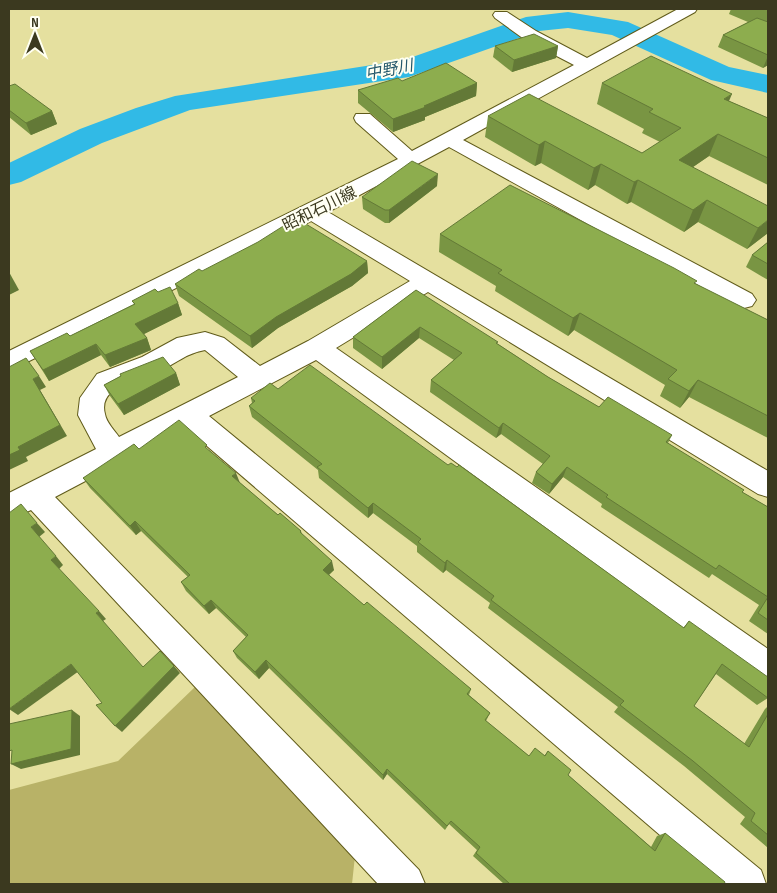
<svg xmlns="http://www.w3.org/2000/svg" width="777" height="893" font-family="'Sofia Sans Condensed','Noto Sans JP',sans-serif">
	<rect width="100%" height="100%" fill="#e5e09f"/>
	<!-- green -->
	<path fill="#b8b267" d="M195,687L355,856L352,884H9V790L118,761Z"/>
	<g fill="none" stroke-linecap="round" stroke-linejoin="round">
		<!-- river -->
		<path fill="#31bae6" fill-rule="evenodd" d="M568,12L628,22L729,67L768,75V93L711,80L612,35L568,28L539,31L409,77L190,110L102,143L21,182L9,185V163L80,129L136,108L175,96L404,60L526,17Z"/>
		<!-- minor casing -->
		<g stroke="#605b1a" stroke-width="2">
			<path id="minor" d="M678,9H697L695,12L463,140L752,294L756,300L752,306L744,308L736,306L449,147L328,212L768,471V497L758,494L428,292L336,348L768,649V686L756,681L316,360L209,416L761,870L766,884H717L186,428L55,497L419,870L425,884H378L31,510L9,520V493L96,449L78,415L80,398L97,374L142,357L177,338L205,332L224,338L260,366L308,341L410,281L311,221L9,371V351L398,159L356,122L354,118L356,114H370L412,151L574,65L524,39L495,18L493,15L495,12H507L536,31L587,58ZM205,350L238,377L119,437C115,431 106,422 105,414C97,385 142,379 160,371C176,363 187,353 205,350Z"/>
		</g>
		<!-- minor -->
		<use href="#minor" fill="#fff" fill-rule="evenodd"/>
	</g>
	<!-- wall -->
	<g fill="#799543">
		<path d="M731,9H768V65L763,68L718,47L723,35L748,22L729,14Z"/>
		<path d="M495,46H558L556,58L512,72L493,57Z"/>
		<path d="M402,81L477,83L476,96L425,117V120L393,132L358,103V90Z"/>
		<path d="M602,83L729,101L768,118V185L709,156L693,167L768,233L747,249L698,222L684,232L631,202L627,204L595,185L588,190L541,163L535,166L485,137L488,116L642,153L660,142L642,133L644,129L597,104Z"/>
		<path d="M9,86L52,111L57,124L31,135L9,117Z"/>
		<path d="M437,186L389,223H385L363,209L362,197Z"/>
		<path d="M440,234L695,284L768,320V438L689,397L680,408L660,396L665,385L574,330L568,336L495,291L496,286L439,252Z"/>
		<path d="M768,242V280L746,267L752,255Z"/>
		<path d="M367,261L368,273L352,286L278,328L252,348L179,296L175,284L202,271Z"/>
		<path d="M416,290L548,377L599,407L672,435L668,443L742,492L768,507V634L749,621L759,605L712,574L709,578L601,507L602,504L563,477L549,494L532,483L536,472L543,464L501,434L496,438L430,392L431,380L454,360L419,338L382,369L353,348V337Z"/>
		<path d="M158,292L178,303L182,315L144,334L147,338L151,350L110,367L101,355L49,381L30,351L70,336L134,304L132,301Z"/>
		<path d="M176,373L180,385L124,415L110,396L104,385L121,376L120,374Z"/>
		<path d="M278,389L448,465L683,628L689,621L768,698L757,705L716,674L694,706L744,744L765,709L768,706V848L740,824L745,817L684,766L614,712L618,707L488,608L490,603L446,570L443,573L417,552V546L373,513L368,518L319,478L318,470L252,417L249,406L252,403L251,398Z"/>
		<path d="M139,449L209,450L239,482L278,515L301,531L302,534L334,570L329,575L364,605L471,689L469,695L490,713L486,721L529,756H544L548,751L568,775L651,847L657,836L665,833L724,884H504L473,856L477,850L449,824L445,830L387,774L383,780L269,668L259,679L237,658L233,651L246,637L216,608L209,614L186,591L181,582L188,577L141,531L136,535L90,488L83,478Z"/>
	</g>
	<!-- shaded-wall -->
	<g fill="#637937">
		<path d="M558,46L556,58L512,72L514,60Z"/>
		<path d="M768,56V65L763,68Z"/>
		<path d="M477,83L476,96L425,117V120L393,132V119Z"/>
		<path d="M732,94L723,115L724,99Z"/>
		<path d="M52,111L57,124L31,135L26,123Z"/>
		<path d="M718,134L709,156L671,182L679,160Z"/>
		<path d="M545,141L541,163L535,166L539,145Z"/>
		<path d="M601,164L595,185L588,190L594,168Z"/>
		<path d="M438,174L437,186L389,223V210Z"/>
		<path d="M638,180L631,202L627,204L634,182Z"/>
		<path d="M707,200L698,222L684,232L693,210Z"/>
		<path d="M768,220V233L747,249L758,228Z"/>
		<path d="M367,261L368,273L352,286L278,328L252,348L250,336L276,317Z"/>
		<path d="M9,272L19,290L9,295Z"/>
		<path d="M178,303L182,315L140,336L135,324Z"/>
		<path d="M580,313L574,330L568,336L573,318Z"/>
		<path d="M420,327L419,338L382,369V357Z"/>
		<path d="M147,338L151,350L110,367L105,355Z"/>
		<path d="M96,344L101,355L49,381L43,370Z"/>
		<path d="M176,373L180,385L124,415L118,404Z"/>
		<path d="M39,376L46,387L40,390L67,436L26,457L28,461L9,470V455L18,447L33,379Z"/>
		<path d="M698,380L689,397L680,408L689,391Z"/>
		<path d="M503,423L501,434L496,438L499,428Z"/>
		<path d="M567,467L563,477L549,494L552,484Z"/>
		<path d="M236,473L240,483L232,476Z"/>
		<path d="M373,503V513L368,518V508Z"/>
		<path d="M135,521L141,531L136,535L130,526Z"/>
		<path d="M37,523L45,532L39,537L31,527Z"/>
		<path d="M56,556L63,565L59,569L51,560Z"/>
		<path d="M447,560L446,570L443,573L445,563Z"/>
		<path d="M332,561L334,570L324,579L323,570Z"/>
		<path d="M211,600L216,608L209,614L204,606Z"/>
		<path d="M99,611L106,619L103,621L96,613Z"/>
		<path d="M266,660L269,668L259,679L255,672Z"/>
		<path d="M71,664L79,671L18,715L9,709Z"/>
		<path d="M174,666L180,673L122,732L115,726Z"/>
		<path d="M72,710L80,716V755L21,769L11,764Z"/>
		<path d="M387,769V774L383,780V775Z"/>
	</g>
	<!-- building -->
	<g fill="#8dad4e" stroke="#637937">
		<path d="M757,18L768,22V55L723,35Z"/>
		<path d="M534,34L558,46L514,60L495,46Z"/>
		<path d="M651,56L732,94L724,99L768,118V158L718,134L679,160L768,206V220L758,228L707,200L693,210L638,180L634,182L601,164L594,168L545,141L539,145L488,116L529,94L642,153L681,128L649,112L653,109L602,83Z"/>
		<path d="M446,63L477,83L424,106L426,107L393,119L358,90L398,78L402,81Z"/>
		<path d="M15,84L52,111L26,123L9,110V86Z"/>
		<path d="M412,161L438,174L389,210H385L362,197Z"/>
		<path d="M510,185L674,268L697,281L694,283L768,320V416L698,380L689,391L668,379L677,370L580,313L573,318L498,273L502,270L440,234Z"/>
		<path d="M296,218L367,261L351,274L276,317L250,336L175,284L199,269L202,271L258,242Z"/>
		<path d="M768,242V264L752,255Z"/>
		<path d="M170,287L178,303L135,324L147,338L105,355L96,344L43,370L30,351L67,333L70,336L135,304L132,301L155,289L158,292Z"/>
		<path d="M416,290L498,342L496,343L548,377L599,407L608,397L672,435L666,442L744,490L742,492L768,507V620L758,613L768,597L719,565L716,569L606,497L608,495L567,467L552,484L536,472L550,456L503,423L499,428L431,380L462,353L420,327L382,357L353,337Z"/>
		<path d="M163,357L176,373L118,404L104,385L121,376L120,374Z"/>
		<path d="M26,358L39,376L33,379L60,425L18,447L20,450L9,455V367Z"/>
		<path d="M310,365L448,465L451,463L457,467L459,465L684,628L689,621L765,675L768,677V698L722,664L694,706L749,747L768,714V835L751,821L755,813L693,761L620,705L624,701L491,600L494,596L447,560L445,563L418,542L421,539L373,503L368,508L317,467L322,464L249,406L255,401L251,398L270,383L278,389Z"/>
		<path d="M179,420L207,445L205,447L236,473L232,476L278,515L280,513L301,531L300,532L332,561L323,570L364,605L367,602L471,689L467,694L490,713L485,720L529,756L535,748L545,756L548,751L571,770L568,775L655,851L665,833L725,882L724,884H510L476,853L480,847L451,821L447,826L387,769L383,775L266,660L255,672L233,651L248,635L211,600L204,606L181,582L190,575L135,521L130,526L83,478L134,444L139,449Z"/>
		<path d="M21,504L37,523L31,527L56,556L51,560L99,611L96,613L143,667L160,651L174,666L115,726L96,705L102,703L71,664L9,709V513Z"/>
		<path d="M72,710L71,749L11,764L12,750L9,751V724Z"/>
	</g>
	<g text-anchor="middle" stroke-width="4" stroke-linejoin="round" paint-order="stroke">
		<!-- far-water labels -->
		<g font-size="16" font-style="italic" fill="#24586b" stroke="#fffff2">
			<text transform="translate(389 69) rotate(-11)" y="6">中野川</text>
		</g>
		<!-- far-street labels -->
		<g font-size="16" fill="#3b391f" stroke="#fffff2">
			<text transform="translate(319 208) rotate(-26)" y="6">昭和石川線</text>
		</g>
	</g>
	<!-- border -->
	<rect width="777" height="893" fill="none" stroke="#3b391f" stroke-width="20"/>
	<!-- north arrow -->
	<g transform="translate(35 35)" stroke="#fffff2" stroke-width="4" paint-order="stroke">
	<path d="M0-4L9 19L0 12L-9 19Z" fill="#3b391f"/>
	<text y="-8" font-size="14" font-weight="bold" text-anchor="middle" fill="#3b391f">N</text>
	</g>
</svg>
